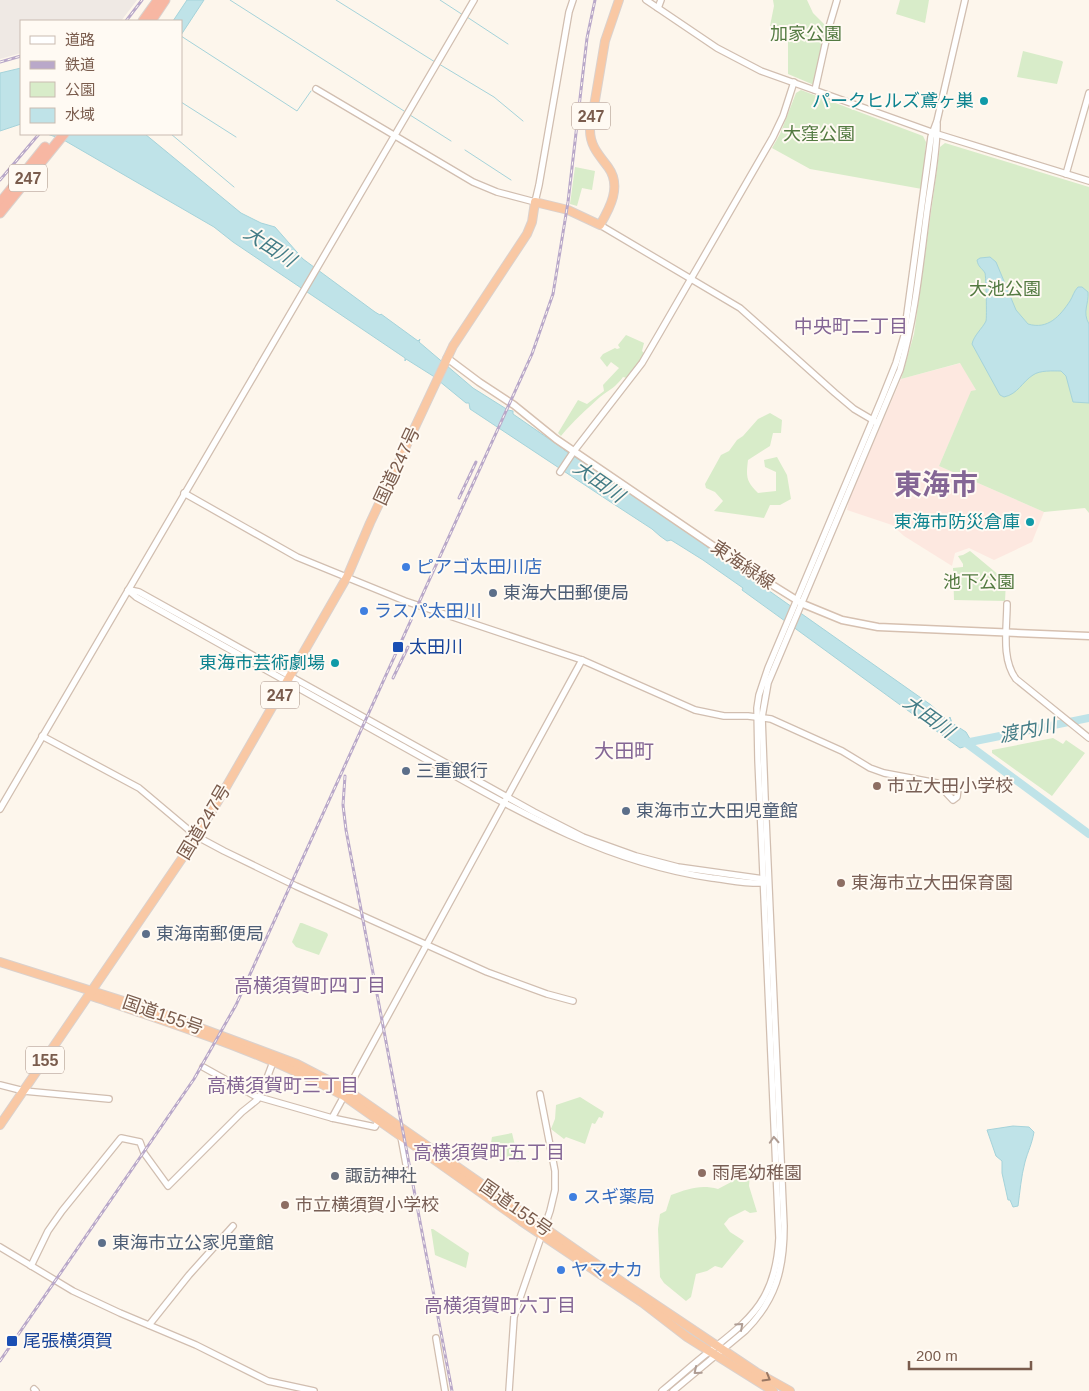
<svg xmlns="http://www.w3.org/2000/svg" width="1089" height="1391" font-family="Helvetica,'Noto Sans JP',sans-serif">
	<rect width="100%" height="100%" fill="#fdf6ec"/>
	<!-- commercial -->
	<path fill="#fde8e0" d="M961,363L976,390L971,392L939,466L1044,512L1032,542L994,560L969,548L955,553L952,566L904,536L892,525L847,510L849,499L901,379Z"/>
	<!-- industrial -->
	<path fill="#efe9e4" d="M0,0H137L121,21H21V53L0,59Z"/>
	<!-- green -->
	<g fill="#d8ecc9">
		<path d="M773,0H807L813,13L826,26L814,85L788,74V32L774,31L770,26L774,6Z"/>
		<path d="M900,0H929L925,23L896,14Z"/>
		<path d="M1023,51L1062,61L1063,62L1057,84L1017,77Z"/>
		<path d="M801,90L923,136L926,142L922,189L810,169L772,148L780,134L796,93Z"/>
		<path d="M945,143L1089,187V513L1085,508L1044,512L939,466L971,391L976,390L960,363L901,379L914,334L940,147Z"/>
		<path d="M575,167L595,171L592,190L582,188L577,206L570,204Z"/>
		<path d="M626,335L644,343L642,351L645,354L627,378L623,377C616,387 609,390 600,397C586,410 573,421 561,436L558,433L578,400L587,404L604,391L603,385L619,368L611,362L607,367L600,358L603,354L615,348L617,349L620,348L618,345Z"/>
		<path d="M770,413L782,420L781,433H773L770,446L748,460C746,477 746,481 758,493L776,491V472L765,467L764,460L777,457L787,475L791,499L780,505H770L764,518L714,511L723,501L715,492L706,488L705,484L721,455L729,451L737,440L743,436L758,419Z"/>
		<path d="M970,551L1006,581L1005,601L954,600L953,568L963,567V564L958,556L963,555Z"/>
		<path d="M1053,738L1063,744L1066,740L1085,753L1052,796L992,753V750Z"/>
		<path d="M300,923H302L327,933L328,935L319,955L296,947L292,942Z"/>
		<path d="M580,1097L604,1112L602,1118L599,1117L595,1124L592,1123L585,1144L566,1137L564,1139L551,1129L555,1119L556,1105Z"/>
		<path d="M512,1133L519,1162L489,1154L492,1137Z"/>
		<path d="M751,1166L755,1172L750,1173L749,1186L757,1212L750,1213L745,1210L729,1218L724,1224L730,1232L744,1241L722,1268L715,1266L707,1271L696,1274L691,1297L686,1301L664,1283L660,1277L658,1229L660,1214L666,1211L671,1195C688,1189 700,1184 718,1189L735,1180L738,1172Z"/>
		<path d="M431,1229H433L469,1253L466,1268L435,1255Z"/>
	</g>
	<!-- water -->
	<g fill="#bfe3e8" stroke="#a5d3da">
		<path d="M187,0H204L181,35V21H173Z"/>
		<path d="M21,68V124L0,131V73Z"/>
		<path d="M47,134H145L241,213L261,223L275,227L303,259L375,312L380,315L381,314L418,341L420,339L419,342L473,388L508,410L513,411V414L562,448L564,447V450L652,507L712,550L713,549L714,552L931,705L947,720L950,717L952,723L966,732L973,744L960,748C887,696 816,643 742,590L743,588L703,560L671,540L667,541L660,536L652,529L609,501L470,409L469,403H466L433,376L406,359L405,361V358L233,242L214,227L62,139Z"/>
		<path d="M990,257L996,262L1016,310L1028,324C1048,330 1060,316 1070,301C1073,296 1074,291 1078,287H1082L1088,292C1089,304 1082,312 1089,324V403L1073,402L1066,376L1061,371C1053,371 1040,370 1033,375C1022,382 1018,394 1004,397L1000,395L972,344C974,335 982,329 986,321C987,318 986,276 985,273C982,268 978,267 977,260L980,258Z"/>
		<path d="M1013,1126L1029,1127L1034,1132C1032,1144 1028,1151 1025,1162C1021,1177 1020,1192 1018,1206L1013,1207L1010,1200H1008L1002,1173V1161L996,1156L987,1130Z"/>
	</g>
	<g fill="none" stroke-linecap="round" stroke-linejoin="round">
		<!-- stream -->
		<g stroke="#a5d3da" stroke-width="1">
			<path d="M230,0L404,111"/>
			<path d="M336,0L435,62"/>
			<path d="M440,0L463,15"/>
			<path d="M467,17L508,44"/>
			<path d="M181,36L297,111L311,91"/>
			<path d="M439,64L494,97L523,121"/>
			<path d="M181,102L236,137"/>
			<path d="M410,115L451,141"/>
			<path d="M171,134L234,187"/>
			<path d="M465,150L511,180"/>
		</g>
		<!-- river -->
		<g stroke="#bfe3e8" stroke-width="8">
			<path d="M962,740L1089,834"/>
			<path d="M965,743L1089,718"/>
		</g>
		<!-- tertiary casing -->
		<g stroke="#d1beb0" stroke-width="8">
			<g id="tertiary">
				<path d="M646,0L717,48L761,71L937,134L1089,181"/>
				<path d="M658,8L661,0"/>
				<path d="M316,89L473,182L497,192L535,202L539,185L569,12L573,0"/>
				<path d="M815,90L829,27L837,0"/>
				<path d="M1066,174L1089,93"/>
				<path d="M600,225L740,308L835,393L854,409L876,422"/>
				<path d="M560,472L574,451L642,363L659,334L773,137L783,116L794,82"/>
				<path d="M184,493L297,557L405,601L582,660L695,710L724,716H748L771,719L842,751L870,768L884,773L937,783L953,800L957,797L958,789"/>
				<path d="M128,590L136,597C224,646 312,696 400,745C501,801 595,861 712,878C729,880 747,884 764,883"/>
				<path d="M130,590L139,592L534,812L583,837L636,856L678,867L764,879"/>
				<path d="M1007,604C1007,628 1001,659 1016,679L1089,738"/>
				<path d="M42,736L139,788L196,836L224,851L296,886L487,972L547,994L573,1001"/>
				<path d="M0,809L474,0"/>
				<path d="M203,1067L255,1096L332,1118L375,1127L379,1120"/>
				<path d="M0,1085L24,1091L109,1099"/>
				<path d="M332,1118L582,660"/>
				<path d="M401,1137L406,1164"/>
				<path d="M0,1247L73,1291L120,1313L196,1345L268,1381L314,1391"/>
				<path d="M31,1266L48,1231L62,1211L121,1138L140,1142L144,1153L168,1186L242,1112L257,1100L261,1094L273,1062"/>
				<path d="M149,1325L189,1275L233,1226"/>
				<path d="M436,1338L445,1391"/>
				<path d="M34,1389L36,1391"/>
				<path d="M509,1391L514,1317L521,1295L550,1211L555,1190V1171L540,1094"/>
				<path d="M662,1391C678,1378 693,1364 710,1351C729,1336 752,1319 764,1297C774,1279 778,1258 779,1238L758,760L757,708L759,695L768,668L882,398L896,363L904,336L931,137L937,121L965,0"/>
				<path d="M673,1391L745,1331C776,1300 784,1269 784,1226L765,797L762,717L768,683L900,370C915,318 920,265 927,211C931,182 937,153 937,124"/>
			</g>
		</g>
		<!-- secondary casing -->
		<g stroke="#d6c0b0" stroke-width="9">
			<path id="secondary" d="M447,358L479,382L514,405L556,439L750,571L803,604L842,620L878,627L1089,636"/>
		</g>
		<!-- trunk casing -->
		<g stroke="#dad1cd" stroke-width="10">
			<g id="trunk">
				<path d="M0,962L155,1011L297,1064L347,1090L628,1286L756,1372L790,1391"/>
				<path d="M89,995C175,1025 265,1052 344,1096L521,1221L643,1303L687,1337L773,1391"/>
				<path d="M0,1125L185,854L218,801L347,577L370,523L453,346L527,234L532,222L535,202L568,210L600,225C610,208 622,186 608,167C599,155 590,146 590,130L605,41L619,0"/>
			</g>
		</g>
		<!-- motorway casing -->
		<g stroke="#dad1cd" stroke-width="11">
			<g id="motorway">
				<path d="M143,21L158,0"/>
				<path d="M151,21L165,0"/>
				<path d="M0,203L45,147"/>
				<path d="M0,213L64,134"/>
			</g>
		</g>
		<!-- tertiary -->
		<use href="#tertiary" stroke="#fff" stroke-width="5.5"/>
		<!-- secondary -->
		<use href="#secondary" stroke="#fff" stroke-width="6"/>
		<!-- trunk -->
		<use href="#trunk" stroke="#f9c8a4" stroke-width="8"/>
		<!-- motorway -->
		<use href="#motorway" stroke="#f7b7a3" stroke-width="9"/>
		<!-- rail casing -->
		<g stroke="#b9a8c9" stroke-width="3">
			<g id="rail">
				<path d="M126,21L142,0"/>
				<path d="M0,62L21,56"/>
				<path d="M0,180L39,134"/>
				<path d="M459,498L476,462"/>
				<path d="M393,678L408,647"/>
				<path d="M345,776L343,805L346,830L452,1391"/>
				<path d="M0,1361L194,1079L236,1005L532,354L553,294L568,202L587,38L595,0"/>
			</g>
		</g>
		<!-- rail -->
		<use href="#rail" stroke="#fffaf3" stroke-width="1" stroke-dasharray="4" stroke-linecap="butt"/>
	</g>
	<!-- one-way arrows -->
	<defs><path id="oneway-chevron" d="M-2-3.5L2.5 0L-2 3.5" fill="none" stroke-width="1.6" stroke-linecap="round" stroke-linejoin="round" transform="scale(1.25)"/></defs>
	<g stroke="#af9d94">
		<use href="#oneway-chevron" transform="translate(774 1140) rotate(-93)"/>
		<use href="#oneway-chevron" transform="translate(740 1326) rotate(-42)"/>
		<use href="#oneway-chevron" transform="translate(697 1371) rotate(140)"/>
	</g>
	<use stroke="#9a7763" href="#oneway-chevron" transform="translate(767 1378) rotate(30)"/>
	<!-- markers -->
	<g fill="#0f9aa8" stroke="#fffaf3" stroke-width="2">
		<circle cx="984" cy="101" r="5"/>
		<circle cx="1030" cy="522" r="5"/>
		<circle cx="335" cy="663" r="5"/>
	</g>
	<g fill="#3f7fe0" stroke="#fffaf3" stroke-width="2">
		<circle cx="406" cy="567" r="5"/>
		<circle cx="364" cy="611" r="5"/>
		<circle cx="573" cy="1197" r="5"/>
		<circle cx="561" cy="1270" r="5"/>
	</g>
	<g fill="#5c6f8a" stroke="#fffaf3" stroke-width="2">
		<circle cx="493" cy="593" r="5"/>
		<circle cx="406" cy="771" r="5"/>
		<circle cx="626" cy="811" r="5"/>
		<circle cx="146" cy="934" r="5"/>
		<circle cx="102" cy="1243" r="5"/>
	</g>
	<g fill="#1a4fb4" stroke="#fffaf3" stroke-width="2">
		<rect x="392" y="641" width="12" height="12" rx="2.5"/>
		<rect x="6" y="1335" width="12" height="12" rx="2.5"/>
	</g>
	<g fill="#8d6e63" stroke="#fffaf3" stroke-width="2">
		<circle cx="877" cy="786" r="5"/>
		<circle cx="841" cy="883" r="5"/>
		<circle cx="702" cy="1173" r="5"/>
		<circle cx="285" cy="1205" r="5"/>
	</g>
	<circle fill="#6b7280" stroke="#fffaf3" stroke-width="2" cx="335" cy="1176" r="5"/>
	<g text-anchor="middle" stroke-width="4" stroke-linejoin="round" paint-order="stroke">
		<!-- shield labels -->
		<g fill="#fffaf3" stroke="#a28b7f" stroke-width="1">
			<rect x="572" y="102.5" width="38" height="27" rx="4"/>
			<rect x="9" y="164.5" width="38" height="27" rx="4"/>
			<rect x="261" y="681.5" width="38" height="27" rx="4"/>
			<rect x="26" y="1046.5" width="38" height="27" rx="4"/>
		</g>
		<g font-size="16" font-weight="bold" fill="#7a5c4d">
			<text x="591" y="122">247</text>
			<text x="28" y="184">247</text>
			<text x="280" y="701">247</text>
			<text x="45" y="1066">155</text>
		</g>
		<!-- park labels -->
		<g font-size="18" fill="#537a41" stroke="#fffaf3">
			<text x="806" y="40">加家公園</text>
			<text x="819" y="140">大窪公園</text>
			<text x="1005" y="295">大池公園</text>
			<text x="979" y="588">池下公園</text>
		</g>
		<!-- culture labels -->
		<g font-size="18" fill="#0d838f" stroke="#fffaf3" text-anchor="end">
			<text x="974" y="107">パークヒルズ鳶ヶ巣</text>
			<text x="1020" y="528">東海市防災倉庫</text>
			<text x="325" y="669">東海市芸術劇場</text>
		</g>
		<!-- street labels -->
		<g font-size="18" fill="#7a5c4d" stroke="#fffaf3">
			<text transform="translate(397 466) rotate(-65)" y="6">国道247号</text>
			<text transform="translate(743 565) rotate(34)" y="6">東海緑線</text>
			<text transform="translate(204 822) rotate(-59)" y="6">国道247号</text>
			<text transform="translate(163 1015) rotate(19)" y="6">国道155号</text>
			<text transform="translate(516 1208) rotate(35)" y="6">国道155号</text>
		</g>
		<!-- shop labels -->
		<g font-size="18" fill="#366cbe" stroke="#fffaf3" text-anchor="start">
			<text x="416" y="573">ピアゴ太田川店</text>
			<text x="374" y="617">ラスパ太田川</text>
			<text x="583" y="1203">スギ薬局</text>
			<text x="571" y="1276">ヤマナカ</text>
		</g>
		<!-- service labels -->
		<g font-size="18" fill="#4e5e75" stroke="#fffaf3" text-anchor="start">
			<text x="503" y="599">東海大田郵便局</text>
			<text x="416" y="777">三重銀行</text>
			<text x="636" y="817">東海市立大田児童館</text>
			<text x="156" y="940">東海南郵便局</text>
			<text x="112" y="1249">東海市立公家児童館</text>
		</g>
		<!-- transit labels -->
		<g font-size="18" fill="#164399" stroke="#fffaf3" text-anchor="start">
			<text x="409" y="653">太田川</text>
			<text x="23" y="1347">尾張横須賀</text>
		</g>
		<!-- education labels -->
		<g font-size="18" fill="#785e54" stroke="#fffaf3" text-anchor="start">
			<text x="887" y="792">市立大田小学校</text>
			<text x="851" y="889">東海市立大田保育園</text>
			<text x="712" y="1179">雨尾幼稚園</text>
			<text x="295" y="1211">市立横須賀小学校</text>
		</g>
		<!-- worship labels -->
		<g font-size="18" fill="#5b616d" stroke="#fffaf3" text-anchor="start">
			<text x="345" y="1182">諏訪神社</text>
		</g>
		<!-- water labels -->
		<g font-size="19" font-style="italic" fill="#437c86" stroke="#fffaf3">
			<text transform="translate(270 246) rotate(33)" y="7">大田川</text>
			<text transform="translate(599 481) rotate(35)" y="7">大田川</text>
			<text transform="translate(929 716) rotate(36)" y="7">大田川</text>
			<text transform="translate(1027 730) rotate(-11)" y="7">渡内川</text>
		</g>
		<!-- neighbourhood labels -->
		<g font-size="19" fill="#846695" stroke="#fffaf3">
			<text x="851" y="333">中央町二丁目</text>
			<text x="310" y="992">高横須賀町四丁目</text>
			<text x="283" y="1092">高横須賀町三丁目</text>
			<text x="489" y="1159">高横須賀町五丁目</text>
			<text x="500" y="1312">高横須賀町六丁目</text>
		</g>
		<!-- quarter labels -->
		<g font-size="20" fill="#846695" stroke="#fffaf3">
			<text x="624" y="758">大田町</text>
		</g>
		<!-- town labels -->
		<g font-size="28" font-weight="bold" fill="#846695" stroke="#fffaf3">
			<text x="936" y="494">東海市</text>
		</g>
	</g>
	<!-- legend -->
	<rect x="20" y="20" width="162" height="115" fill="#fffaf3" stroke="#cabbb1"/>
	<rect x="30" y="36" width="25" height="8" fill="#ffffff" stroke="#cabbb1"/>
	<text x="65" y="45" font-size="15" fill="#7a5c4d">道路</text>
	<rect x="30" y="61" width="25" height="8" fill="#b9a8c9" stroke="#cabbb1"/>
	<text x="65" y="70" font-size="15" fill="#7a5c4d">鉄道</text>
	<rect x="30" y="82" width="25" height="15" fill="#d8ecc9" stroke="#cabbb1"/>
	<text x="65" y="95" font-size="15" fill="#7a5c4d">公園</text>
	<rect x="30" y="108" width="25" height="15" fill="#bfe3e8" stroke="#cabbb1"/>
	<text x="65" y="120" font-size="15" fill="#7a5c4d">水域</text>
	<!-- scale -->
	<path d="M909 1361v8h122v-8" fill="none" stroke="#7a5c4d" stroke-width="2.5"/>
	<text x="916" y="1361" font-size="15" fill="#7a5c4d" stroke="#fffaf3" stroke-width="4" paint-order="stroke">200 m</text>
</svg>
